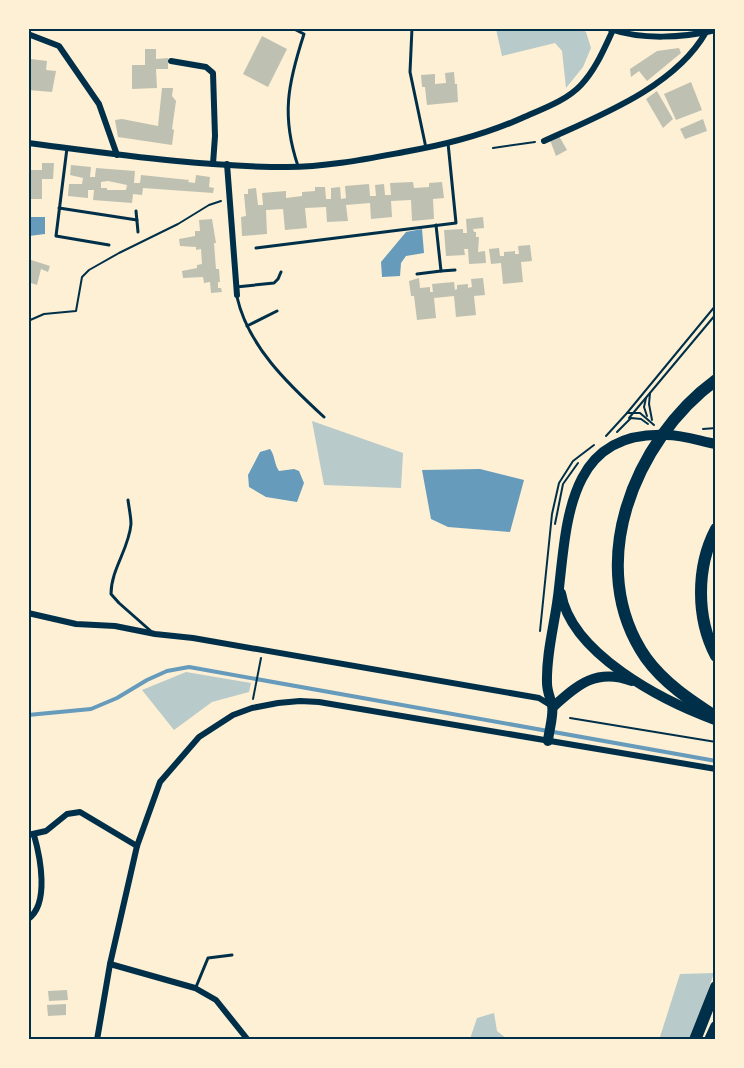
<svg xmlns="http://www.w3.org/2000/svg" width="744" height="1068" font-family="'Sofia Sans Condensed',sans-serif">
	<rect width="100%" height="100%" fill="#fdf0d5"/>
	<!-- green -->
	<g fill="#b9caca">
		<path d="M496,29H581L586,32L591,48L583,67L566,88L562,51L555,43L502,56Z"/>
		<path d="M312,421L403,453L401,488L324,485Z"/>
		<path d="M186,672L251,683L249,692L212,702L174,730L142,690Z"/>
		<path d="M714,973L691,1039L659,1040L680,974Z"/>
		<path d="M494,1013L497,1031L507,1039H470L477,1018Z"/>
	</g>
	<!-- water -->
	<g fill="#669bbc">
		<path d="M29,217H45V234L29,236Z"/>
		<path d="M422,229L424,253L406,256L401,263L400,276L382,277L381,262L406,232Z"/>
		<path d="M270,449C275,455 274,464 279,471L294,469L299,471L304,483L297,502L266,497L249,487L248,475L260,452Z"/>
		<path d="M480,469L524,480L510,532L448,527L431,519L422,470Z"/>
	</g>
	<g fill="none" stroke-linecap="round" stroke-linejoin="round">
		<!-- stream -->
		<path stroke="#669bbc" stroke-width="4" d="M28,715L91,709L117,698L147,680L167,671L189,667L716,761"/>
	</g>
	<!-- building -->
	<g fill="#bec0b2" fill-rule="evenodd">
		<path d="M262,36L287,49L268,87L243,74Z"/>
		<path d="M679,48L681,53L647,81L639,71L631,77L630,69L657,51Z"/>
		<path d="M145,49H156V59L168,58V69H156L157,88L132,89V65H145Z"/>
		<path d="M31,59L47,61L46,70L56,71L52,92L28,90V69H31Z"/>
		<path d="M454,72L455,84H457L458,102L427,105L425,87H422L421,75L435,74V84L446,83L445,73Z"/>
		<path d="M691,82L702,110L676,120L664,94Z"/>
		<path d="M162,88H173L172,96L176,101L172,129L174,130L172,145L118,137L115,120L122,119L158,126Z"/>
		<path d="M657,91L673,119L663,128L646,99Z"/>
		<path d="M703,119L707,131L685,139L680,129Z"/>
		<path d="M559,136L567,150L556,156L550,140Z"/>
		<path d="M42,163H54L53,179H42V199H28V170H42Z"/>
		<path d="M71,165L91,167L90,177H95L96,168L135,171L134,183H140L141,175L189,180L188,182L195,183L196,175L210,177L209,187L214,188L213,193L143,188L142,195L133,194L132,203L93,200L94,190H88V198L68,196L69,184H82L83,178L70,175ZM108,181L127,185L126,190H107V188H101V182Z"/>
		<path d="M413,182L414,188L429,187V183L442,182L444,198L433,199L434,219L412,221L411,200L391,201L392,217L371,219L370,203L346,205L348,221L327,222L326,207L305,208L307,228L285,230L283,209L266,210L267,234L242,236L241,217L246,216L244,194H248V189L256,188L258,205H263L262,193L286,191V198L302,196V192L315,191V187H325L326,199H331V188L340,187L341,199L346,198L345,186L369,184L370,196H376L375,185L384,184L385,195H391L390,183Z"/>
		<path d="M483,217L484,228L473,229L474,232H476V237H479L478,252L485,251L486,263L469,264L468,249H464L465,255L446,256L444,230L463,229V233H467L466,219Z"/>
		<path d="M212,219L216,243H214L216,269H219L220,282H218V288H221L222,292L211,293L210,282L204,283L203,277L183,278L182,271L197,268V265L202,264L201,249L196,250V247L180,246L179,239L195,236V231H200L199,220Z"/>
		<path d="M530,245L532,261L521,262L523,282L503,284L501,263L491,264L489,249L499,248L500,256H504V252L515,251V254H519L518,246Z"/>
		<path d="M28,259L50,266L48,272L41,269L37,285L28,282Z"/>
		<path d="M419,278L420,288L430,287V292H433L432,284L454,282L455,290L457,289V285L468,284V288L472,287L471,279L483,278L485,295L474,296L476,315L456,317L454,296L434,298L436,318L417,320L414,296H411L409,281Z"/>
		<path d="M67,990L68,1000L49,1001L48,991Z"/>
		<path d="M66,1004V1015L48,1016L47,1005Z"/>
	</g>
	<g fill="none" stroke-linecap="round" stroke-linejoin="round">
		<!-- path -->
		<g stroke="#003049" stroke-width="2">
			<path d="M493,148L535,142"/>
			<path d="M28,321L44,314L76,311L82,277L89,270L119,253L178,224L209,205L221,201"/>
			<path d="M650,393L649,404L652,420"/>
			<path d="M646,398L644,407L647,416"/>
			<path d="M627,413L716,305"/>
			<path d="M629,418L716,314"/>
			<path d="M703,429L716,428"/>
			<path d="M617,432L631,418L641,419L648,424"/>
			<path d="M606,436L627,413H640L654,425"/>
			<path d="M555,524L563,484L578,463"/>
			<path d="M540,631L552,514L559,483L573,461L594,445"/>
			<path d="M253,699L261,658"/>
			<path d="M570,718L716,742"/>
		</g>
		<!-- service -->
		<g stroke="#003049" stroke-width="3">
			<path d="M292,28L304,34C288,83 281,116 298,166"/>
			<path d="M412,28L410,72L426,148"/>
			<path d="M67,148L56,236L109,245"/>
			<path d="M59,208L137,220"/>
			<path d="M136,211L138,232"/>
			<path d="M256,248L456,223L448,143"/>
			<path d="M441,271L455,270"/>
			<path d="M417,274L441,271L436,225"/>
			<path d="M236,287L274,283L278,279L281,272"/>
			<path d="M237,297C248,346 288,384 324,417"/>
			<path d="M247,326L277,311"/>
			<path d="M128,500C129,508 131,517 131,524C129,549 111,569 111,594L119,603L153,633"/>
			<path d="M196,987L208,958L232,955"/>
		</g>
		<!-- minor -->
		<g stroke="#003049" stroke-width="6">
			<path d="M610,29C642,40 682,38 716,30"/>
			<path d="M28,34L59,46L99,104L117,155"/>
			<path d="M171,61L206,67L213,73L215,136L213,164"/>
			<path d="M544,141C599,116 675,87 706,32"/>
			<path d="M28,143C114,154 201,167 287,167C326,167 366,159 404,152C445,145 484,135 522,118C542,109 566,101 581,85C596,69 604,49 613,30"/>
			<path d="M227,164L237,295"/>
			<path d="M28,613L76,624L115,626L155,634L193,638L539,698L552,706"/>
			<path d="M28,835L46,831L67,814L80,812L137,846"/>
			<path d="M28,919C50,904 40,856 34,835"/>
			<path d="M110,964L195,988L216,1000L248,1040"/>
			<path d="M97,1040L110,964L137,846L160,782L199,737L233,715L252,708L278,703L300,701L319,702L716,769"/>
		</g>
		<!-- primary -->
		<g stroke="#003049" stroke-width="10">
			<path d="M561,593C571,654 663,701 715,720"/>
			<path d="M553,707C578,684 597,668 632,681"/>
			<path d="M548,741C549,730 554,715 552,705C550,697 547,691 547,683C546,651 556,620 559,588C567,517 570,431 666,435C683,435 700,441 716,444"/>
		</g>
		<!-- motorway -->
		<g stroke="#003049" stroke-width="12">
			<path d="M716,380C634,440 583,567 646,658C664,683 690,700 716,717"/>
			<path d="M716,529C696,567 696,618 716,656"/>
			<path d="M695,1040L716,987"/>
			<path d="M710,1040L716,1027"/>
		</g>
	</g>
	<!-- border -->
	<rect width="744" height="1068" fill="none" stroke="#fdf0d5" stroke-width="60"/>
	<rect x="30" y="30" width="684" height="1008" fill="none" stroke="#003049" stroke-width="2"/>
</svg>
